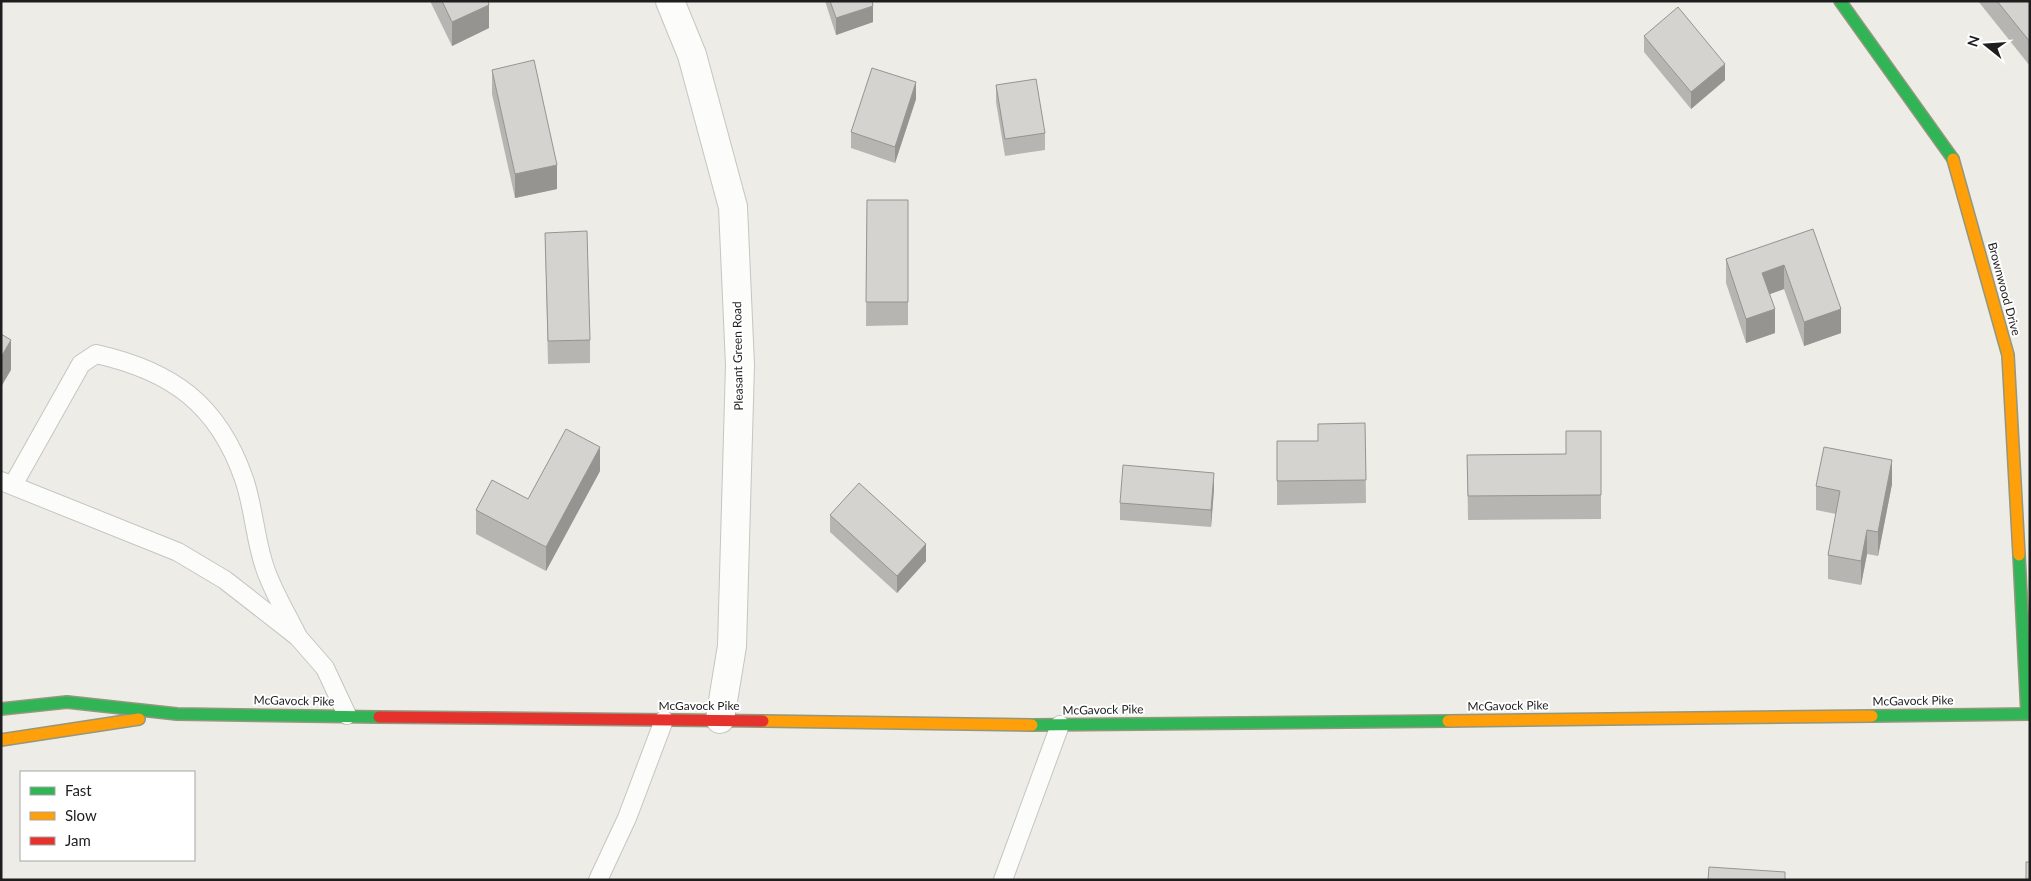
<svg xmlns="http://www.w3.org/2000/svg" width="2031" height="881" font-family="Lato,sans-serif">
	<rect width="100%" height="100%" fill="#edece6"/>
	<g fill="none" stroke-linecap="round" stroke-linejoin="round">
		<!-- lane casing -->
		<g stroke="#c5c5c2" stroke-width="20">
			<g id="lane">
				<path d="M1,481L178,552L225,580L298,637L325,668L347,715"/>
				<path d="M13,485L81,364L96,354C172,371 218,404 244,479C254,508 255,540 265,568C273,592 287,614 298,637"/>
				<path d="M598,880L627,818L664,720"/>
				<path d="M1003,880L1060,725"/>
			</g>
		</g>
		<!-- street casing -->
		<g stroke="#c5c5c2" stroke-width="30">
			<path id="street" d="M670,1L692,55L733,207L740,365L732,646L720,719"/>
		</g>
		<!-- fast casing -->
		<g stroke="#93977e" stroke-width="14">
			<g id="fast">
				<path d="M1840,1L1953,159"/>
				<path d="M2019,555L2027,714"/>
				<path d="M1,709L67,702L177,714L379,717"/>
				<path d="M1872,716L2030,714"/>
				<path d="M1032,725L1448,721"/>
			</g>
		</g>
		<!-- slow casing -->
		<g stroke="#93977e" stroke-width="14">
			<g id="slow">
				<path d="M1953,159L2008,355L2019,555"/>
				<path d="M763,721L1032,725"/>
				<path d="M1448,721L1872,716"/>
				<path d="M1,740L139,719"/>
			</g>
		</g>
		<!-- jam casing -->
		<g stroke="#93977e" stroke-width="14">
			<path id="jam" d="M379,717L763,721"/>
		</g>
		<!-- lane -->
		<use href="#lane" stroke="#fcfcfb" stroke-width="18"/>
		<!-- street -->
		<use href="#street" stroke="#fcfcfb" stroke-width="28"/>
		<!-- fast -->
		<use href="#fast" stroke="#30b455" stroke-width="11"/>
		<!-- slow -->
		<use href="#slow" stroke="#ff9f0a" stroke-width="11"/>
		<!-- jam -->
		<use href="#jam" stroke="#e5322d" stroke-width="11"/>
	</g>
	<!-- wall -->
	<g fill="#b7b5b2">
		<path d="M430,1H488L489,28L452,46Z"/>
		<path d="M825,1H872L873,22L836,35Z"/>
		<path d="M1978,1H2030V66Z"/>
		<path d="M1644,36L1725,80L1691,109L1644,52Z"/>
		<path d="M492,70L557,189L515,198L492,94Z"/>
		<path d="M996,85L1045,133V150L1005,156L996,102Z"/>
		<path d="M916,99L895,163L851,148V132Z"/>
		<path d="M867,200H908V325L866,326Z"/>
		<path d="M1813,229L1841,333L1804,346L1784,289L1769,294L1775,333L1746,343L1726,283V259Z"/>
		<path d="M545,233L590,340V363L548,364Z"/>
		<path d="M1365,423L1366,503L1277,505V441H1318Z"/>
		<path d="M1601,431V519L1468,520L1467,455L1566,454Z"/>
		<path d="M600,471L546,571L476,534V510L528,499Z"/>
		<path d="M1892,484L1878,556L1867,554L1861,585L1828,579V555L1836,514L1816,510V486Z"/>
		<path d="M1214,489L1211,527L1120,520V503Z"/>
		<path d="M830,515L926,561L897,593L830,532Z"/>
	</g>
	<!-- shaded-wall -->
	<g fill="#959491">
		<path d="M489,5V28L452,46V22Z"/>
		<path d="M873,6V22L836,35V18Z"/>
		<path d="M1725,64V80L1691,109V92Z"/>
		<path d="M916,82V99L895,163V147Z"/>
		<path d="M557,165V189L515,198V174Z"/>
		<path d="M1784,265V289L1762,297V273Z"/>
		<path d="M1775,309V333L1746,343V319Z"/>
		<path d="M1841,309V333L1804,346V322Z"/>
		<path d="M11,340V370L1,387V357Z"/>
		<path d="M600,447V471L546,571V547Z"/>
		<path d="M1892,460V484L1878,556V532Z"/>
		<path d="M1214,473V489L1211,527V510Z"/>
		<path d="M1867,530V554L1861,585V561Z"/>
		<path d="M926,544V561L897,593V576Z"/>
	</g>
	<!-- building -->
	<g fill="#d5d3cf" stroke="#959491">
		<path d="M442,1H488L489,5L452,22Z"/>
		<path d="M830,1H872L873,6L836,18Z"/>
		<path d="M1997,1H2030V42Z"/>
		<path d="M1678,7L1725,64L1691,92L1644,36Z"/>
		<path d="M534,60L557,165L515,174L492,70Z"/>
		<path d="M872,68L916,82L895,147L851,132Z"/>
		<path d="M1036,79L1045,133L1005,139L996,85Z"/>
		<path d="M867,200H908V302H866Z"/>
		<path d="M1813,229L1841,309L1804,322L1784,265L1762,273L1775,309L1746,319L1726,259Z"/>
		<path d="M587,231L590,340L548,341L545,233Z"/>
		<path d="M1,334L11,340L1,357Z"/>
		<path d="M1365,423L1366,480L1277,481V441H1318V424Z"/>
		<path d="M566,429L600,447L546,547L476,510L492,480L528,499Z"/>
		<path d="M1566,431H1601V495L1468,496L1467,455L1566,454Z"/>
		<path d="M1824,447L1892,460L1878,532L1867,530L1861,561L1828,555L1840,491L1816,486Z"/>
		<path d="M1123,465L1214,473L1211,510L1120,503Z"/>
		<path d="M859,483L926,544L897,576L830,515Z"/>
		<rect x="2026" y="862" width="4" height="18"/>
		<path d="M1709,867L1785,872V880H1708Z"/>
	</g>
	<g text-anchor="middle" stroke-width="4" stroke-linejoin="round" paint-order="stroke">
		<!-- street labels -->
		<g font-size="12" fill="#1e1e1e" stroke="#fff">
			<text transform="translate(2004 289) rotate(75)" y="4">Brownwood Drive</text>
			<text transform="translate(738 356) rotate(-91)" y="4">Pleasant Green Road</text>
			<text transform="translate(294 701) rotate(1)" y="4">McGavock Pike</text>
			<text transform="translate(1913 701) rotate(-1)" y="4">McGavock Pike</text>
			<text x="699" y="710">McGavock Pike</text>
			<text transform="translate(1508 706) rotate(-1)" y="4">McGavock Pike</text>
			<text transform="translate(1103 710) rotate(-1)" y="4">McGavock Pike</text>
		</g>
	</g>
	<!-- border -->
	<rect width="2031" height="881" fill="none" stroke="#1e1e1e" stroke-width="5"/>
	<!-- legend -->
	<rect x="20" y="771" width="175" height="90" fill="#ffffff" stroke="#a5a5a5"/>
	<rect x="30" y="787" width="25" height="8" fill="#30b455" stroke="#a5a5a5"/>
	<text x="65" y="796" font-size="15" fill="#1e1e1e">Fast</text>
	<rect x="30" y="812" width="25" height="8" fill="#ff9f0a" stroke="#a5a5a5"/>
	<text x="65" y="821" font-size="15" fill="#1e1e1e">Slow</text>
	<rect x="30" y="837" width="25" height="8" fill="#e5322d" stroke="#a5a5a5"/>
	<text x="65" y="846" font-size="15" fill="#1e1e1e">Jam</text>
	<!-- north arrow -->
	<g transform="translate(1986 45) rotate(287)" stroke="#ffffff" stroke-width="4" paint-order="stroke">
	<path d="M0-4L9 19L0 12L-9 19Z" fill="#1e1e1e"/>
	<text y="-8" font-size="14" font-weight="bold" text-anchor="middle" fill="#1e1e1e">N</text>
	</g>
</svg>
